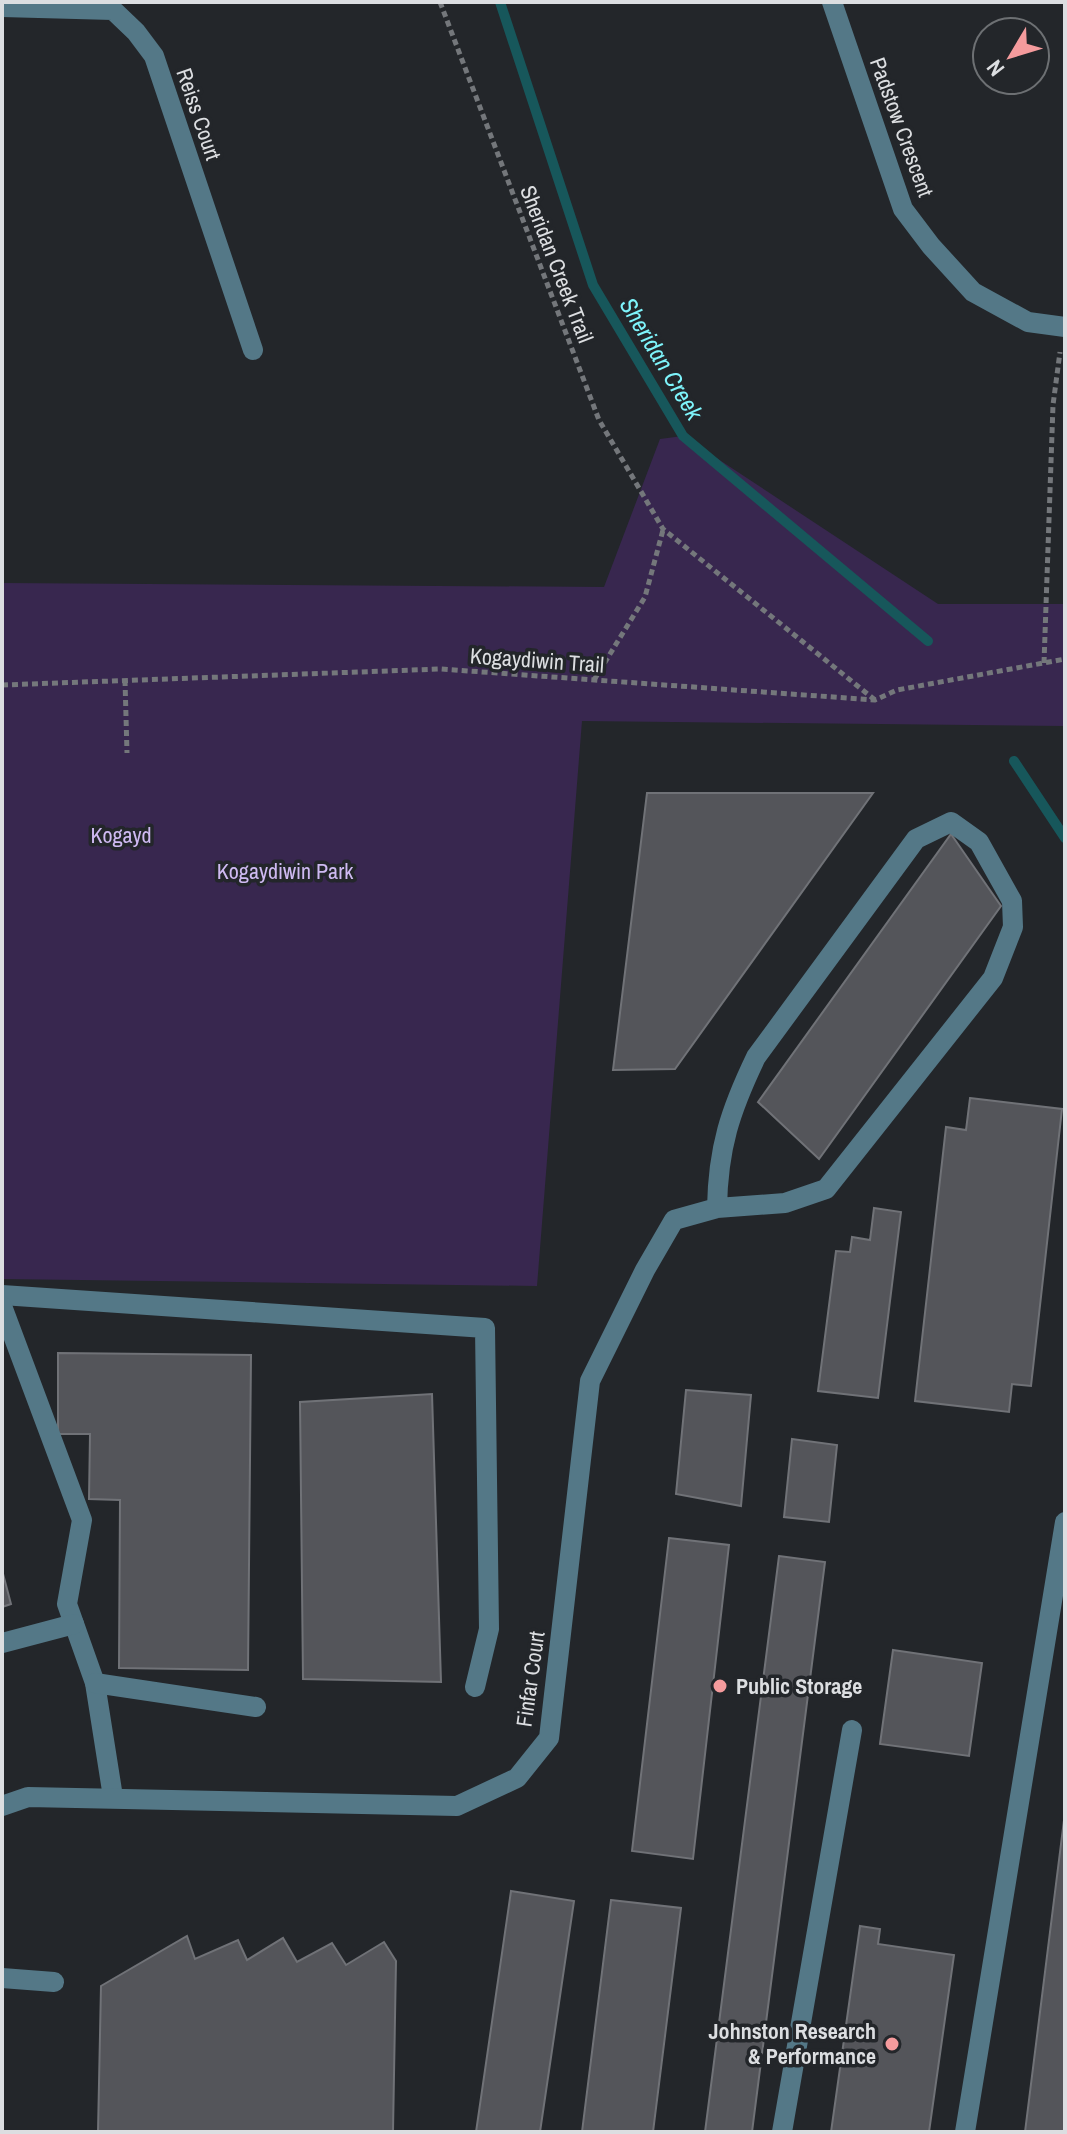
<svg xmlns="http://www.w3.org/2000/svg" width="1067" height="2134" font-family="'Archivo Narrow',sans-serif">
	<rect width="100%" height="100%" fill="#23262a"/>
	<!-- green -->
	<path fill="#38274f" d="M683,436L938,604H1065V726L582,721L537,1286L2,1279V583L604,587L660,439Z"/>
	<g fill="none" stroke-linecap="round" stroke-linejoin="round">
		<!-- stream -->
		<g stroke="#17575b" stroke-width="10">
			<path d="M500,2L593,285L683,436L928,641"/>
			<path d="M1014,761L1065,838"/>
		</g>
	</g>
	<!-- building -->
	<g fill="#54555a" stroke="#707277" stroke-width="2">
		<path d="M647,793H873L675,1069L613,1070Z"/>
		<path d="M951,834L1001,906L819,1159L758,1102Z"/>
		<path d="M970,1098L1062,1109L1031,1386L1012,1384L1009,1412L915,1401L946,1127L966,1130Z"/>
		<path d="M874,1208L901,1212L878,1398L818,1391L836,1251L850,1252L852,1237L870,1240Z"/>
		<path d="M58,1353L251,1355L248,1670L119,1668L120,1500L89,1499L90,1434H58Z"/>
		<path d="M686,1390L751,1395L741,1506L676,1494Z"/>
		<path d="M432,1394L441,1682L303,1679L300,1402Z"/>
		<path d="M792,1439L837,1445L829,1522L784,1517Z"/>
		<path d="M669,1538L729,1545L693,1859L632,1851Z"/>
		<path d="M779,1556L825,1562L752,2132H705Z"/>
		<path d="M2,1570L11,1604L2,1607Z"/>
		<path d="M893,1650L982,1663L969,1756L880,1744Z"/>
		<path d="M1065,1812V2132H1025Z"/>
		<path d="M511,1891L574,1901L540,2132H476Z"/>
		<path d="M611,1900L681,1908L653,2132H582Z"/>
		<path d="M860,1926L880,1929L878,1944L954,1955L929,2132H831Z"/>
		<path d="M187,1936L195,1959L238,1940L247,1960L283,1938L297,1962L332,1943L346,1965L384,1942L396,1961L393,2132H98L101,1986Z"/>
	</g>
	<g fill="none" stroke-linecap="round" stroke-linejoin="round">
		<!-- path -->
		<g stroke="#74777b" stroke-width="5" stroke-dasharray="6 4" stroke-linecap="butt">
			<path d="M440,2L599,420L663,529L875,700"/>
			<path d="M1044,663L1053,405L1060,352"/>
			<path d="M125,680L127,753"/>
			<path d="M594,680L645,597L663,530"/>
			<path d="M2,685L441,669L875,700L897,690L1065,659"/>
		</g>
		<!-- minor -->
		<g stroke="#547887" stroke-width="20">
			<path d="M832,2L903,209L931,246L973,292L1028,322L1065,327"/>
			<path d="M2,7L113,10L136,32L154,56L253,350"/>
			<path d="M2,1295L485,1328L489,1629L475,1687"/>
			<path d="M2,1306L82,1520L67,1604L95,1683L113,1797"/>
			<path d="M2,1643L74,1624"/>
			<path d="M95,1683L256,1707"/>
			<path d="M2,1806L28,1797L457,1806L517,1778L549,1738L590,1381L645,1270L674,1220L717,1208L785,1203L826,1189L993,978L1013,927L1012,901L979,842L951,822L916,839L756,1057C730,1111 718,1148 717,1208"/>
			<path d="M2,1978L54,1982"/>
			<path d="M782,2132L852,1730"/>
			<path d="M965,2132L1065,1522"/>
		</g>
	</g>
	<!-- markers -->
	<g fill="#f59b9d" stroke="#23262a" stroke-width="3">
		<circle cx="720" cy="1686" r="8"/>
		<circle cx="892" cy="2044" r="8"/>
	</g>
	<g text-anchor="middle" stroke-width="7" stroke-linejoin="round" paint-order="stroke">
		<!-- street labels -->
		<g font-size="22" fill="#dcdee1" stroke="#23262a">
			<text transform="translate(199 114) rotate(71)" y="8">Reiss Court</text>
			<text transform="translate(902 127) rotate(70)" y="8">Padstow Crescent</text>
			<text transform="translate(557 264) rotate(69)" y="8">Sheridan Creek Trail</text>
			<text transform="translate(537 660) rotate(4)" y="8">Kogaydiwin Trail</text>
			<text transform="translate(530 1679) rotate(-82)" y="8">Finfar Court</text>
		</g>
		<!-- park labels -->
		<g font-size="22" fill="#cfbaf2" stroke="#23262a">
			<text x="121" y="843">Kogayd</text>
			<text x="285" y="879">Kogaydiwin Park</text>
		</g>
		<!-- poi labels -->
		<g font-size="22" font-weight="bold" fill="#dcdee1" stroke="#23262a" text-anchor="start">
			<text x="736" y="1694">Public Storage</text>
			<text x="876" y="2039" text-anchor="end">Johnston Research<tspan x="876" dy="25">&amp; Performance</tspan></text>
		</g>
		<!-- water labels -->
		<g font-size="24" font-style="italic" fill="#7ef4fb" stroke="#23262a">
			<text transform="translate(661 359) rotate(59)" y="8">Sheridan Creek</text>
		</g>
	</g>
	<!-- border -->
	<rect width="1067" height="2134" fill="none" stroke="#dcdee1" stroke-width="8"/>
	<!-- north arrow -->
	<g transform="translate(1011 56) rotate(232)"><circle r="38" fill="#23262a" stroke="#6d7073" stroke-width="2"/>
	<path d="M0-6L14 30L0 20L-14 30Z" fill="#f59b9d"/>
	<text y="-12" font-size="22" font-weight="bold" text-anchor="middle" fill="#dcdee1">N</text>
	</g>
</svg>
